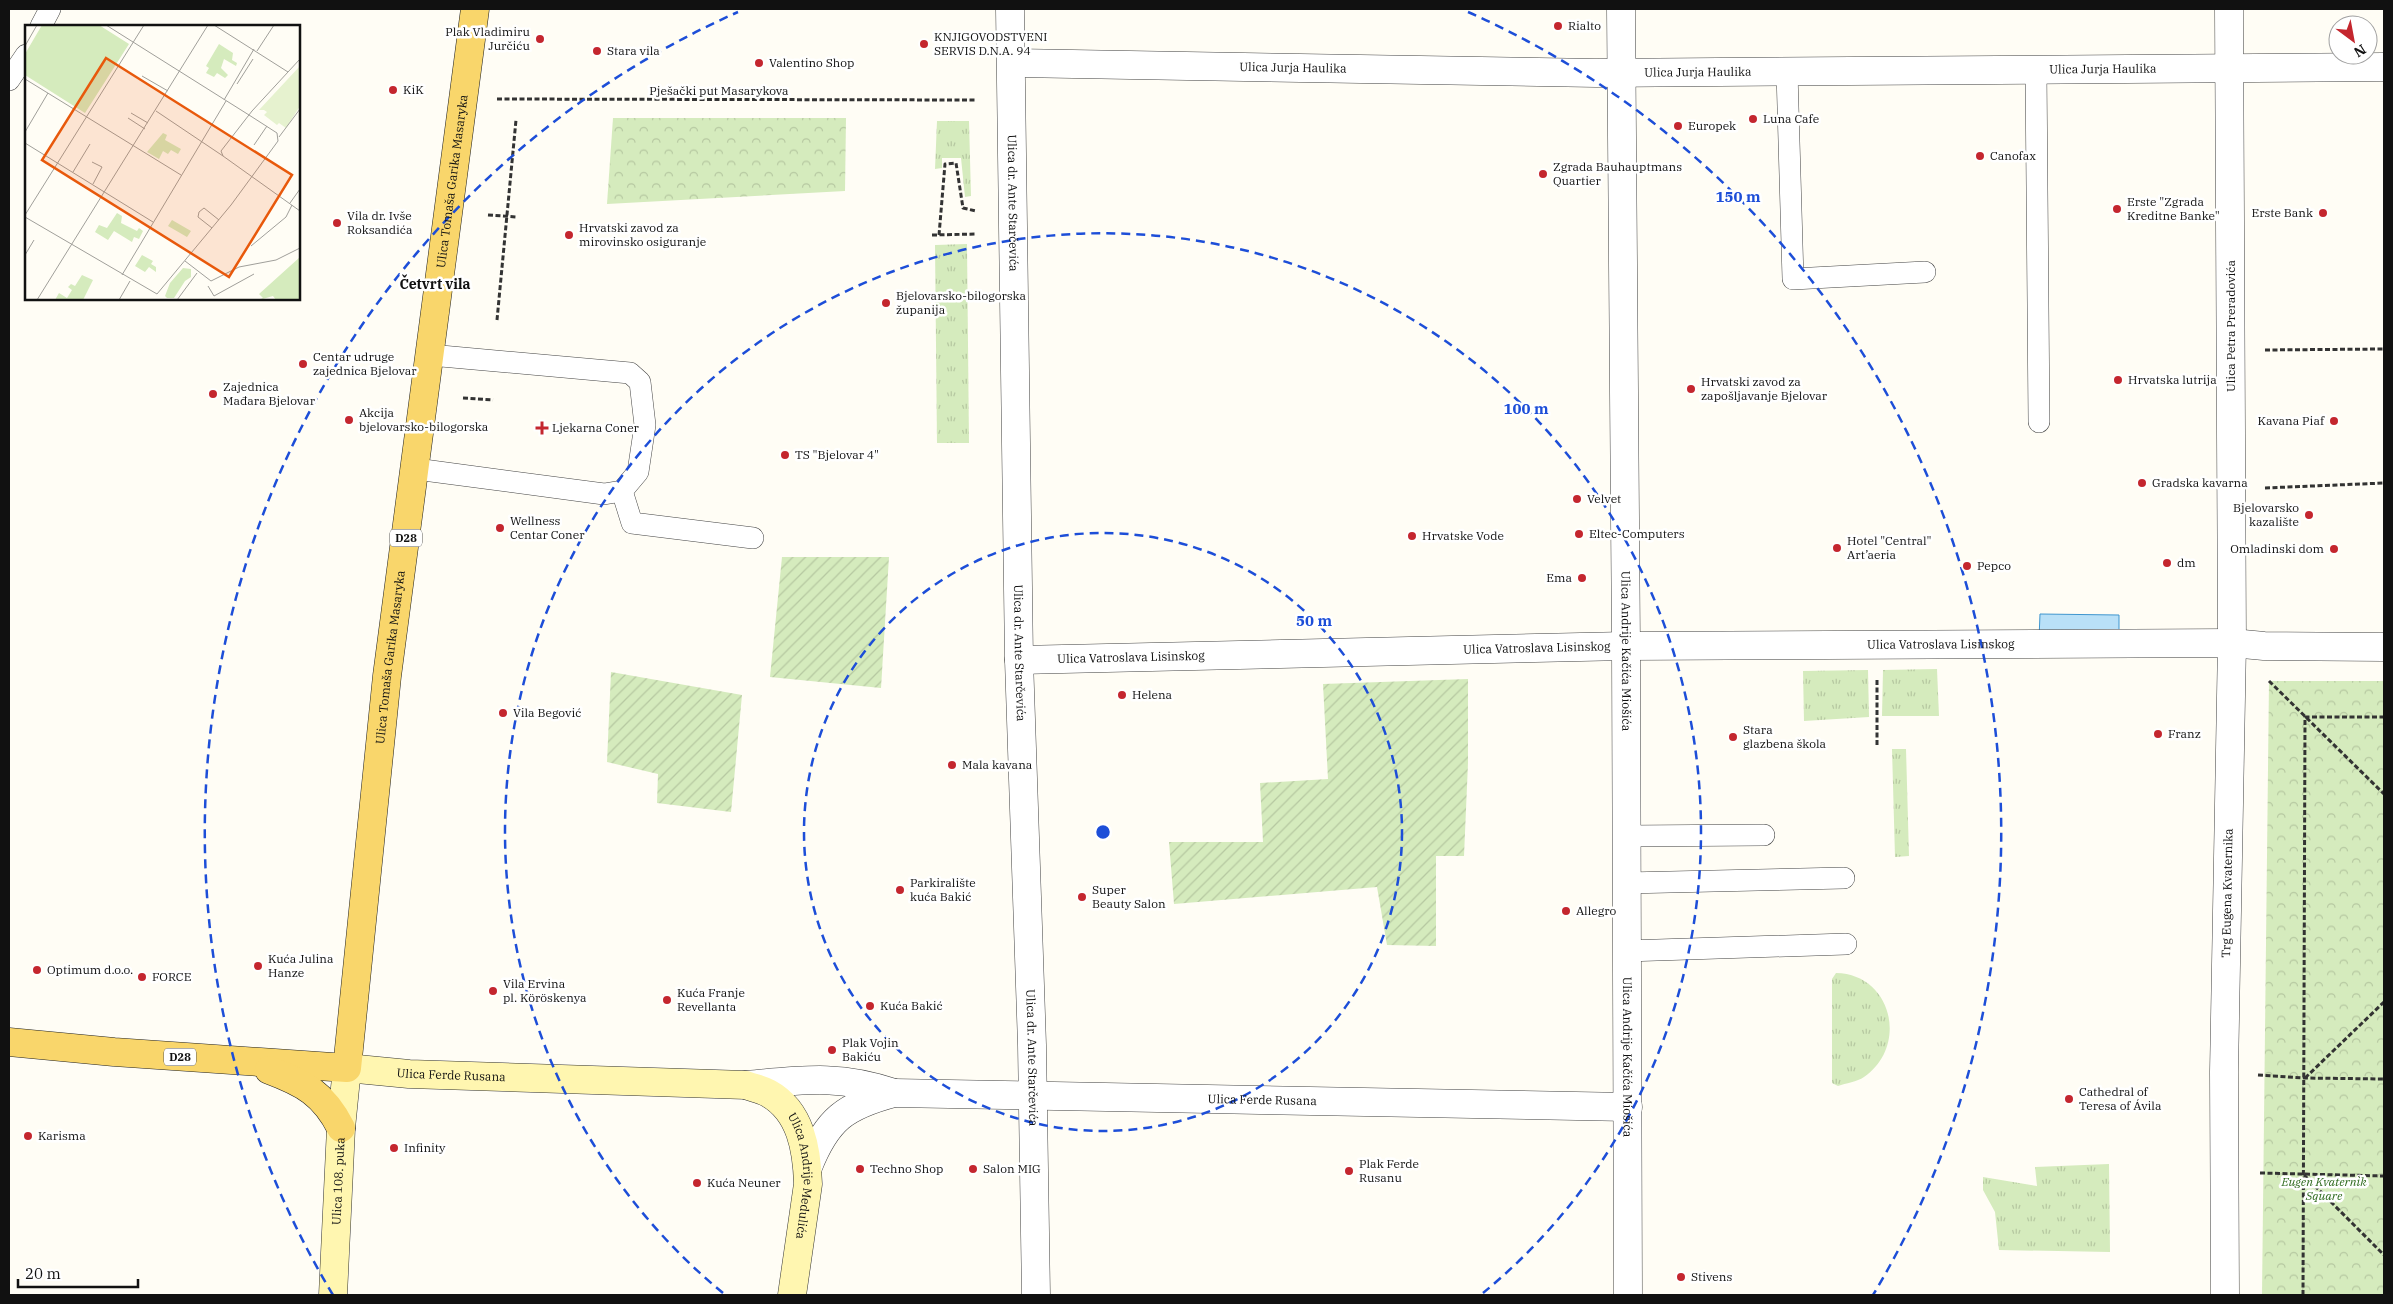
<svg xmlns="http://www.w3.org/2000/svg" width="2393" height="1304" font-family="'IBM Plex Serif',serif">
	<defs>
		<pattern id="grass-tufts" width="24" height="20" patternUnits="userSpaceOnUse" patternTransform="scale(1.25)"><rect width="24" height="20" fill="#d5ebbd"/><path d="M3 7l-1-3M5 7V3M7 7l1-3M15 17l-1-3M17 17v-4M19 17l1-3" fill="none" stroke="#b6c8a1"/></pattern>
		<pattern id="park-crowns" width="20" height="18" patternUnits="userSpaceOnUse" patternTransform="scale(1.25)"><rect width="20" height="18" fill="#d5ebbd"/><path d="M2 6a3 3 0 1 1 6 0M12 15a3 3 0 1 1 6 0" fill="none" stroke="#b6c8a1"/></pattern>
		<pattern id="garden-furrows" width="10" height="10" patternUnits="userSpaceOnUse" patternTransform="scale(1.25)"><rect width="10" height="10" fill="#d5ebbd"/><path d="M-1 1l2-2M0 10L10 0M9 11l2-2" fill="none" stroke="#b6c8a1"/></pattern>
	</defs>
	<rect width="100%" height="100%" fill="#fffdf5"/>
	<!-- grass -->
	<g fill="url(#grass-tufts)">
		<path d="M937,121H969L971,196L965,197L961,158H942V168L935,169Z"/>
		<path d="M967,244L969,443H937L935,245Z"/>
		<path d="M1937,669L1939,716H1882L1883,670Z"/>
		<path d="M1868,670L1869,717L1804,721L1803,671Z"/>
		<path d="M1892,749H1906L1909,856L1895,857Z"/>
		<path d="M1836,973C1892,974 1909,1046 1864,1077C1857,1082 1846,1083 1838,1086L1832,1083V979Z"/>
		<path d="M2109,1164L2110,1252L1999,1250L1995,1212L1983,1190V1177L2037,1186L2035,1167Z"/>
	</g>
	<!-- park -->
	<g fill="url(#park-crowns)">
		<path d="M613,118H846L845,191L607,204Z"/>
		<path d="M2269,681H2384V1295H2262Z"/>
	</g>
	<!-- garden -->
	<g fill="url(#garden-furrows)">
		<path d="M782,557H889L881,688L770,677Z"/>
		<path d="M611,672L742,695L731,812L657,803L658,774L607,762Z"/>
		<path d="M1468,679V763L1464,856H1436V946L1387,945L1377,887L1174,904L1169,842H1263L1260,783L1328,779L1323,684Z"/>
	</g>
	<!-- water -->
	<path fill="#b9e0f7" stroke="#3f96cf" d="M2040,614L2119,615V641L2039,639Z"/>
	<g fill="none" stroke-linecap="round" stroke-linejoin="round">
		<!-- lane casing -->
		<g stroke="#444" stroke-width="22">
			<g id="lane">
				<path d="M41,26L50,9"/>
				<path d="M2036,71L2039,422"/>
				<path d="M1787,72L1793,279L1925,272"/>
				<path d="M9,80L26,55"/>
				<path d="M416,469L604,494L622,491L638,472L645,425L640,382L630,373L430,355"/>
				<path d="M622,491L632,523L753,538"/>
				<path d="M1626,836L1764,835"/>
				<path d="M1626,883L1844,878"/>
				<path d="M1626,951L1846,944"/>
			</g>
		</g>
		<!-- street casing -->
		<g stroke="#444" stroke-width="29">
			<g id="street">
				<path id="s1" d="M1010,9L1019,660L1032,1045L1036,1295"/>
				<path id="s2" d="M1621,9L1626,646L1628,1295"/>
				<path id="s3" d="M1012,63L1596,73L2384,67"/>
				<path id="s4" d="M1019,660L1626,646L2232,643L2264,646L2384,647"/>
				<path d="M746,1085C801,1080 840,1074 894,1093"/>
				<path id="s5" d="M808,1167C827,1119 845,1106 894,1093L1628,1107"/>
				<path id="s6" d="M2225,1295L2224,1072L2232,643L2229,9"/>
			</g>
		</g>
		<!-- secondary casing -->
		<g stroke="#333" stroke-width="29">
			<g id="secondary">
				<path id="s7" d="M333,1295L341,1128L347,1068L409,1074L746,1085C753,1088 761,1089 768,1093C801,1111 807,1150 808,1184L792,1295"/>
			</g>
		</g>
		<!-- primary casing -->
		<g stroke="#222" stroke-width="29">
			<g id="primary">
				<path id="s8" d="M9,1042L114,1052L347,1068L387,676L475,9"/>
				<path d="M269,1070C304,1083 324,1094 341,1128"/>
			</g>
		</g>
		<!-- path -->
		<g stroke="#333" stroke-width="3" stroke-dasharray="5 2.5" stroke-linecap="butt">
			<path d="M497,99L976,100"/>
			<path d="M488,215L517,217"/>
			<path d="M932,235L976,234"/>
			<path d="M939,235L945,164L956,163L963,208L976,211"/>
			<path d="M497,320L516,120"/>
			<path d="M2265,350L2384,349"/>
			<path d="M463,398L493,400"/>
			<path d="M2265,488L2384,483"/>
			<path d="M1877,680V745"/>
			<path d="M2269,681L2384,794"/>
			<path d="M2258,1075L2305,1078L2384,1079"/>
			<path d="M2305,1078L2384,1002"/>
			<path d="M2260,1173L2384,1176"/>
			<path d="M2304,1175L2384,1255"/>
			<path d="M2303,1295L2305,717H2384"/>
		</g>
		<!-- lane -->
		<use href="#lane" stroke="#fff" stroke-width="21"/>
		<!-- street -->
		<use href="#street" stroke="#fff" stroke-width="28"/>
		<!-- secondary -->
		<use href="#secondary" stroke="#fff6b0" stroke-width="28"/>
		<!-- primary -->
		<use href="#primary" stroke="#f9d66b" stroke-width="28"/>
	</g>
	<!-- distance rings -->
	<g fill="none" stroke="#1d4ed8" stroke-width="2.5" stroke-dasharray="9 6">
		<circle cx="1103" cy="832" r="299"/>
		<path d="M723 1293A598 598 0 1 1 1483 1293"/>
		<path d="M333 1295A898 898 0 0 1 738 12M1468 12A898 898 0 0 1 1873 1295"/>
	</g>
	<!-- markers -->
	<g fill="#c4262e" stroke="#fff" stroke-width="2">
		<circle cx="1558" cy="26" r="5"/>
		<circle cx="540" cy="39" r="5"/>
		<circle cx="924" cy="44" r="5"/>
		<circle cx="597" cy="51" r="5"/>
		<circle cx="759" cy="63" r="5"/>
		<circle cx="393" cy="90" r="5"/>
		<circle cx="1753" cy="119" r="5"/>
		<circle cx="1678" cy="126" r="5"/>
		<circle cx="1980" cy="156" r="5"/>
		<circle cx="1543" cy="174" r="5"/>
		<circle cx="2117" cy="209" r="5"/>
		<circle cx="2323" cy="213" r="5"/>
		<circle cx="337" cy="223" r="5"/>
		<circle cx="569" cy="235" r="5"/>
		<circle cx="886" cy="303" r="5"/>
		<circle cx="303" cy="364" r="5"/>
		<circle cx="2118" cy="380" r="5"/>
		<circle cx="1691" cy="389" r="5"/>
		<circle cx="213" cy="394" r="5"/>
		<circle cx="349" cy="420" r="5"/>
		<circle cx="2334" cy="421" r="5"/>
		<path d="M539.5 420.5h5v5h5v5h-5v5h-5v-5h-5v-5h5z"/>
		<circle cx="785" cy="455" r="5"/>
		<circle cx="2142" cy="483" r="5"/>
		<circle cx="1577" cy="499" r="5"/>
		<circle cx="2309" cy="515" r="5"/>
		<circle cx="500" cy="528" r="5"/>
		<circle cx="1579" cy="534" r="5"/>
		<circle cx="1412" cy="536" r="5"/>
		<circle cx="1837" cy="548" r="5"/>
		<circle cx="2334" cy="549" r="5"/>
		<circle cx="2167" cy="563" r="5"/>
		<circle cx="1967" cy="566" r="5"/>
		<circle cx="1582" cy="578" r="5"/>
		<circle cx="1122" cy="695" r="5"/>
		<circle cx="503" cy="713" r="5"/>
		<circle cx="2158" cy="734" r="5"/>
		<circle cx="1733" cy="737" r="5"/>
		<circle cx="952" cy="765" r="5"/>
		<circle cx="900" cy="890" r="5"/>
		<circle cx="1082" cy="897" r="5"/>
		<circle cx="1566" cy="911" r="5"/>
		<circle cx="258" cy="966" r="5"/>
		<circle cx="37" cy="970" r="5"/>
		<circle cx="142" cy="977" r="5"/>
		<circle cx="493" cy="991" r="5"/>
		<circle cx="667" cy="1000" r="5"/>
		<circle cx="870" cy="1006" r="5"/>
		<circle cx="832" cy="1050" r="5"/>
		<circle cx="2069" cy="1099" r="5"/>
		<circle cx="28" cy="1136" r="5"/>
		<circle cx="394" cy="1148" r="5"/>
		<circle cx="860" cy="1169" r="5"/>
		<circle cx="973" cy="1169" r="5"/>
		<circle cx="1349" cy="1171" r="5"/>
		<circle cx="697" cy="1183" r="5"/>
		<circle cx="1681" cy="1277" r="5"/>
	</g>
	<g text-anchor="middle" stroke-width="5" stroke-linejoin="round" paint-order="stroke">
		<!-- shield labels -->
		<g fill="#fff" stroke="#585858" stroke-width="1">
			<rect x="390" y="529.5" width="32" height="17" rx="4"/>
			<rect x="164" y="1048.5" width="32" height="17" rx="4"/>
		</g>
		<g font-size="11" font-weight="bold" fill="#111">
			<text x="406" y="542">D28</text>
			<text x="180" y="1061">D28</text>
		</g>
		<!-- poi labels -->
		<g font-size="12" fill="#111" stroke="#fff" text-anchor="start">
			<text x="1568" y="30">Rialto</text>
			<text x="530" y="36" text-anchor="end">Plak Vladimiru<tspan x="530" dy="14">Jurčiću</tspan></text>
			<text x="934" y="41">KNJIGOVODSTVENI<tspan x="934" dy="14">SERVIS D.N.A. 94</tspan></text>
			<text x="607" y="55">Stara vila</text>
			<text x="769" y="67">Valentino Shop</text>
			<text x="403" y="94">KiK</text>
			<text x="1763" y="123">Luna Cafe</text>
			<text x="1688" y="130">Europek</text>
			<text x="1990" y="160">Canofax</text>
			<text x="1553" y="171">Zgrada Bauhauptmans<tspan x="1553" dy="14">Quartier</tspan></text>
			<text x="2127" y="206">Erste "Zgrada<tspan x="2127" dy="14">Kreditne Banke"</tspan></text>
			<text x="2313" y="217" text-anchor="end">Erste Bank</text>
			<text x="347" y="220">Vila dr. Ivše<tspan x="347" dy="14">Roksandića</tspan></text>
			<text x="579" y="232">Hrvatski zavod za<tspan x="579" dy="14">mirovinsko osiguranje</tspan></text>
			<text x="896" y="300">Bjelovarsko-bilogorska<tspan x="896" dy="14">županija</tspan></text>
			<text x="313" y="361">Centar udruge<tspan x="313" dy="14">zajednica Bjelovar</tspan></text>
			<text x="2128" y="384">Hrvatska lutrija</text>
			<text x="1701" y="386">Hrvatski zavod za<tspan x="1701" dy="14">zapošljavanje Bjelovar</tspan></text>
			<text x="223" y="391">Zajednica<tspan x="223" dy="14">Mađara Bjelovar</tspan></text>
			<text x="359" y="417">Akcija<tspan x="359" dy="14">bjelovarsko-bilogorska</tspan></text>
			<text x="2324" y="425" text-anchor="end">Kavana Piaf</text>
			<text x="552" y="432">Ljekarna Coner</text>
			<text x="795" y="459">TS "Bjelovar 4"</text>
			<text x="2152" y="487">Gradska kavarna</text>
			<text x="1587" y="503">Velvet</text>
			<text x="2299" y="512" text-anchor="end">Bjelovarsko<tspan x="2299" dy="14">kazalište</tspan></text>
			<text x="510" y="525">Wellness<tspan x="510" dy="14">Centar Coner</tspan></text>
			<text x="1589" y="538">Eltec-Computers</text>
			<text x="1422" y="540">Hrvatske Vode</text>
			<text x="1847" y="545">Hotel "Central"<tspan x="1847" dy="14">Art’aeria</tspan></text>
			<text x="2324" y="553" text-anchor="end">Omladinski dom</text>
			<text x="2177" y="567">dm</text>
			<text x="1977" y="570">Pepco</text>
			<text x="1572" y="582" text-anchor="end">Ema</text>
			<text x="1132" y="699">Helena</text>
			<text x="513" y="717">Vila Begović</text>
			<text x="1743" y="734">Stara<tspan x="1743" dy="14">glazbena škola</tspan></text>
			<text x="2168" y="738">Franz</text>
			<text x="962" y="769">Mala kavana</text>
			<text x="910" y="887">Parkiralište<tspan x="910" dy="14">kuća Bakić</tspan></text>
			<text x="1092" y="894">Super<tspan x="1092" dy="14">Beauty Salon</tspan></text>
			<text x="1576" y="915">Allegro</text>
			<text x="268" y="963">Kuća Julina<tspan x="268" dy="14">Hanze</tspan></text>
			<text x="47" y="974">Optimum d.o.o.</text>
			<text x="152" y="981">FORCE</text>
			<text x="503" y="988">Vila Ervina<tspan x="503" dy="14">pl. Köröskenya</tspan></text>
			<text x="677" y="997">Kuća Franje<tspan x="677" dy="14">Revellanta</tspan></text>
			<text x="880" y="1010">Kuća Bakić</text>
			<text x="842" y="1047">Plak Vojin<tspan x="842" dy="14">Bakiću</tspan></text>
			<text x="2079" y="1096">Cathedral of<tspan x="2079" dy="14">Teresa of Ávila</tspan></text>
			<text x="38" y="1140">Karisma</text>
			<text x="404" y="1152">Infinity</text>
			<text x="1359" y="1168">Plak Ferde<tspan x="1359" dy="14">Rusanu</tspan></text>
			<text x="870" y="1173">Techno Shop</text>
			<text x="983" y="1173">Salon MIG</text>
			<text x="707" y="1187">Kuća Neuner</text>
			<text x="1691" y="1281">Stivens</text>
		</g>
		<!-- street labels -->
		<g font-size="12" fill="#111" stroke="#fff">
			<text dy="4" stroke="none"><textPath href="#s3" startOffset="281">Ulica Jurja Haulika</textPath></text>
			<text dy="4" stroke="none"><textPath href="#s3" startOffset="1091">Ulica Jurja Haulika</textPath></text>
			<text dy="4" stroke="none"><textPath href="#s3" startOffset="686">Ulica Jurja Haulika</textPath></text>
			<text x="719" y="95">Pješački put Masarykova</text>
			<text dy="4" stroke="none"><textPath href="#s8" startOffset="1232">Ulica Tomaša Garika Masaryka</textPath></text>
			<text dy="4" stroke="none"><textPath href="#s1" startOffset="194">Ulica dr. Ante Starčevića</textPath></text>
			<text transform="translate(2231 326) rotate(-90)" y="4">Ulica Petra Preradovića</text>
			<text dy="4" stroke="none"><textPath href="#s4" startOffset="922">Ulica Vatroslava Lisinskog</textPath></text>
			<text dy="4" stroke="none"><textPath href="#s4" startOffset="518">Ulica Vatroslava Lisinskog</textPath></text>
			<text dy="4" stroke="none"><textPath href="#s1" startOffset="644">Ulica dr. Ante Starčevića</textPath></text>
			<text dy="4" stroke="none"><textPath href="#s2" startOffset="642">Ulica Andrije Kačića Miošića</textPath></text>
			<text dy="4" stroke="none"><textPath href="#s8" startOffset="752">Ulica Tomaša Garika Masaryka</textPath></text>
			<text dy="4" stroke="none"><textPath href="#s4" startOffset="112">Ulica Vatroslava Lisinskog</textPath></text>
			<text dy="4" stroke="none"><textPath href="#s6" startOffset="402">Trg Eugena Kvaternika</textPath></text>
			<text dy="4" stroke="none"><textPath href="#s1" startOffset="1049">Ulica dr. Ante Starčevića</textPath></text>
			<text dy="4" stroke="none"><textPath href="#s2" startOffset="1048">Ulica Andrije Kačića Miošića</textPath></text>
			<text dy="4" stroke="none"><textPath href="#s7" startOffset="332">Ulica Ferde Rusana</textPath></text>
			<text dy="4" stroke="none"><textPath href="#s5" startOffset="488">Ulica Ferde Rusana</textPath></text>
			<text dy="4" stroke="none"><textPath href="#s7" startOffset="746">Ulica Andrije Medulića</textPath></text>
			<text dy="4" stroke="none"><textPath href="#s7" startOffset="114">Ulica 108. puka</textPath></text>
		</g>
		<!-- park labels -->
		<g font-size="12" font-style="italic" fill="#2f6b1f" stroke="#fff">
			<text x="2324" y="1186">Eugen Kvaternik<tspan x="2324" dy="14">Square</tspan></text>
		</g>
		<!-- neighbourhood labels -->
		<g font-size="14" font-weight="bold" fill="#111" stroke="#fff">
			<text x="435" y="289">Četvrt vila</text>
		</g>
	</g>
	<!-- overview -->
	<g transform="translate(25 25)">
		<rect width="275" height="275" fill="#fffdf5"/>
		<path d="M117,230L128,236L126,239L131,242V247L124,242L120,247L110,241ZM275,232V275H251L248,271L234,275L238,273L234,269ZM158,243L166,244V252L160,256L149,273H142L140,271L145,258Z" fill="#d5ebbd"/>
		<path d="M17,0H74L104,19L60,88L0,50V29ZM147,195L166,206L162,212L143,201Z" fill="#d5ebbd"/>
		<path d="M194,19L208,28L207,35L212,38L211,41L199,34L196,43L203,50L200,53L192,48L189,52L181,48L184,43L181,41ZM138,108L142,110L140,115L156,124L153,129L146,125L143,129L138,126L134,134L122,127ZM92,188L97,191L96,198L112,206L114,203L118,206L114,214L109,212L107,217L89,206L83,215L70,207L74,200L82,203ZM57,250L68,255L58,275H30L34,268L42,273L47,265L43,262L46,259L50,261Z" fill="#d5ebbd"/>
		<path d="M275,41V81L261,103L254,98L252,100L239,90L242,87L239,85H234Z" fill="#e6f2cf"/>
		<path fill="none" stroke="#a09f9a" stroke-width="1" d="M81,0L224,90M189,0L263,47M0,21L12,0M232,26L249,0M275,34L227,86L196,126L198,131L275,186M117,51L143,66M0,54L156,150M212,59L228,34M199,75L229,24M131,86L198,131M106,88L123,98M103,93L120,104M0,107L23,68M254,112L275,84M0,118L128,197M229,120L242,101M67,137L77,142L68,159M48,147L65,119M265,178L275,164M0,190L119,0M0,192L132,269L206,180L253,116L252,108L224,90M187,203L173,192L174,187L179,183L194,195M226,221L261,192L267,180M0,230L9,215M160,236L186,256L214,242L251,235L275,223M97,250L201,76M183,261L189,271L229,249M12,275L183,0M94,275L105,256M152,275L172,248"/>
		<path fill="#e8590c" fill-opacity="0.15" stroke="#e8590c" stroke-width="2.5" d="M81,33L267,150L204,252L17,135Z"/>
		<rect width="275" height="275" fill="none" stroke="#111" stroke-width="2.5"/>
	</g>
	<circle cx="1103" cy="832" r="8" fill="#1d4ed8" stroke="#fff" stroke-width="2.5"/>
	<g font-size="15" text-anchor="middle" font-weight="bold" fill="#1d4ed8" stroke="#fff" stroke-width="5" stroke-linejoin="round" paint-order="stroke">
		<text x="1738" y="202">150 m</text>
		<text x="1526" y="414">100 m</text>
		<text x="1314" y="626">50 m</text>
	</g>
	<!-- border -->
	<rect width="2393" height="1304" fill="none" stroke="#111111" stroke-width="20"/>
	<!-- north arrow -->
	<g transform="translate(2353 40) rotate(148)"><circle r="24" fill="#ffffff" stroke="#a0a0a0"/>
	<path d="M0-4L9 19L0 12L-9 19Z" fill="#c4262e"/>
	<text y="-8" font-size="14" font-weight="bold" text-anchor="middle" fill="#111111">N</text>
	</g>
	<!-- scale -->
	<path d="M18 1279v8h120v-8" fill="none" stroke="#111111" stroke-width="2.5"/>
	<text x="25" y="1279" font-size="15" fill="#111111" stroke="#ffffff" stroke-width="4" paint-order="stroke">20 m</text>
</svg>
